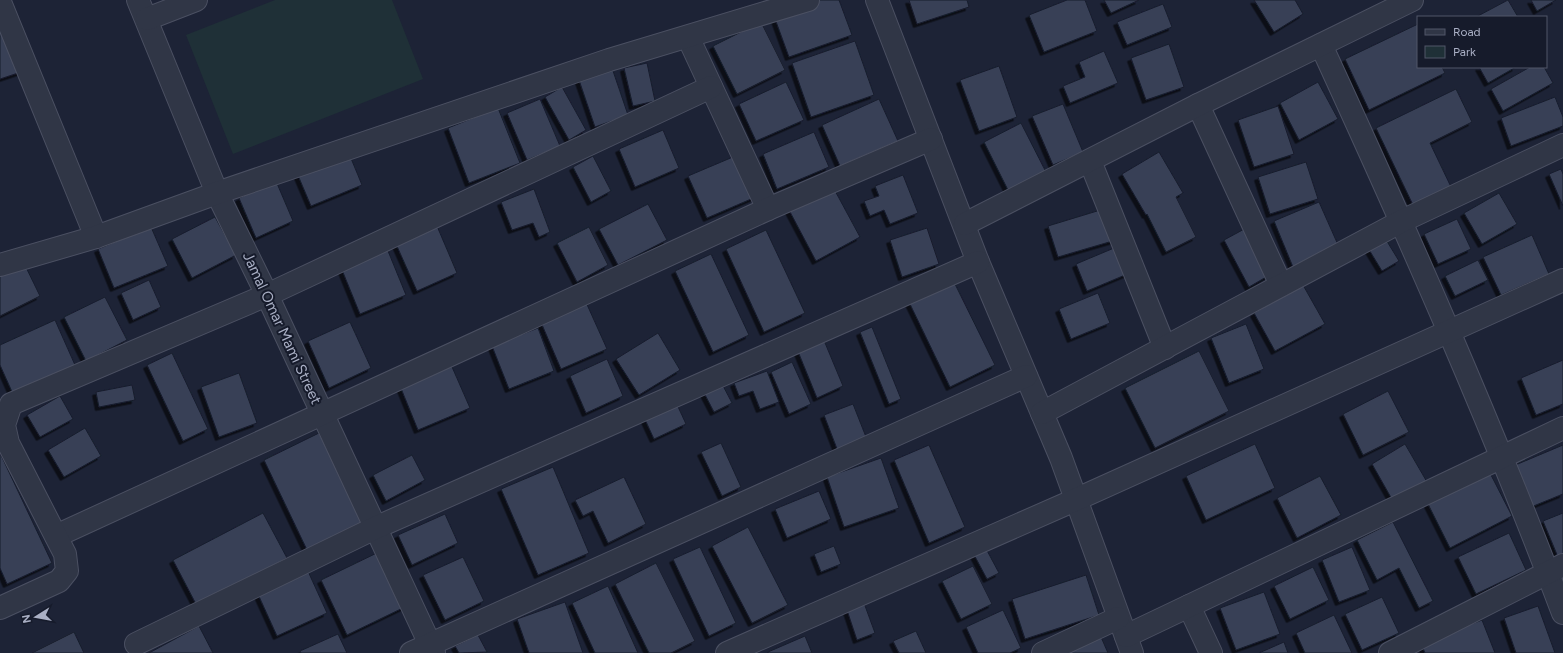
<svg xmlns="http://www.w3.org/2000/svg" width="1563" height="653" font-family="Figtree,sans-serif">
	<defs>
		<filter id="shadow"><feDropShadow dx="-3.5" dy="3.5" stdDeviation="0" flood-color="#0009"/></filter>
	</defs>
	<rect width="100%" height="100%" fill="#1d2336"/>
	<!-- green -->
	<path fill="#1f3037" d="M275,0H392L423,79L233,154L186,35Z"/>
	<!-- building -->
	<g fill="#384057" stroke="#181d2d" filter="url(#shadow)">
		<path d="M818,0H839L852,35L789,57L774,16Z"/>
		<path d="M909,0H967L969,7L917,24Z"/>
		<path d="M1067,0H1085L1097,31L1044,52L1029,15Z"/>
		<path d="M1104,0H1139L1111,13Z"/>
		<path d="M1254,0H1295L1303,14L1274,32Z"/>
		<path d="M1508,0L1518,17H1476Z"/>
		<path d="M1531,0H1556L1537,11Z"/>
		<path d="M1163,4L1172,27L1127,45L1117,22Z"/>
		<path d="M761,22L785,70L737,94L713,46Z"/>
		<path d="M1418,24V67H1442L1445,73L1369,110L1345,59Z"/>
		<path d="M0,28L21,72L0,79Z"/>
		<path d="M855,41L874,95L811,117L792,63Z"/>
		<path d="M1169,44L1184,87L1146,100L1131,58Z"/>
		<path d="M1104,51L1118,83L1070,103L1063,86L1085,77L1079,62Z"/>
		<path d="M647,63L655,101L633,106L624,68Z"/>
		<path d="M611,65L628,115L595,127L578,77Z"/>
		<path d="M999,66L1017,117L979,131L960,80Z"/>
		<path d="M1479,67H1516L1488,83Z"/>
		<path d="M1530,67H1544L1553,83L1503,111L1491,89Z"/>
		<path d="M786,82L804,120L756,141L739,104Z"/>
		<path d="M1318,82L1338,119L1299,140L1280,103Z"/>
		<path d="M562,87L586,130L569,140L545,97Z"/>
		<path d="M1456,89L1472,122L1430,143L1452,189L1414,207L1376,128Z"/>
		<path d="M1555,97L1563,117V126L1511,146L1501,118Z"/>
		<path d="M540,99L560,146L527,160L507,113Z"/>
		<path d="M879,99L898,141L840,166L822,125Z"/>
		<path d="M1063,104L1083,152L1053,165L1032,116Z"/>
		<path d="M1278,106L1294,154L1254,167L1238,120Z"/>
		<path d="M498,108L520,163L469,183L448,128Z"/>
		<path d="M1021,123L1048,176L1010,194L984,142Z"/>
		<path d="M663,130L679,168L635,187L619,149Z"/>
		<path d="M814,132L829,167L777,189L763,154Z"/>
		<path d="M348,151L362,185L311,206L297,173Z"/>
		<path d="M1159,152L1183,193L1176,197L1196,237L1166,252L1147,214L1146,215L1122,174Z"/>
		<path d="M740,154L758,196L707,218L688,176Z"/>
		<path d="M593,156L611,191L591,202L573,167Z"/>
		<path d="M1306,162L1318,199L1270,214L1258,177Z"/>
		<path d="M1561,169L1563,174V206L1549,174Z"/>
		<path d="M903,175L918,213L890,224L884,210L870,216L864,201L879,196L875,186Z"/>
		<path d="M276,181L293,221L256,238L239,198Z"/>
		<path d="M833,187L860,237L816,261L789,210Z"/>
		<path d="M534,189L550,232L539,237L533,223L512,230L501,202Z"/>
		<path d="M1499,193L1517,224L1482,244L1464,213Z"/>
		<path d="M1319,202L1339,247L1293,267L1274,221Z"/>
		<path d="M648,204L667,240L618,265L599,229Z"/>
		<path d="M1107,208L1116,240L1058,257L1048,226Z"/>
		<path d="M215,217L236,255L192,278L172,239Z"/>
		<path d="M1457,219L1471,249L1438,264L1424,234Z"/>
		<path d="M437,226L457,273L417,291L396,244Z"/>
		<path d="M151,227L168,266L114,288L98,249Z"/>
		<path d="M589,227L608,265L577,282L557,243Z"/>
		<path d="M1248,227L1273,273L1249,287L1224,240Z"/>
		<path d="M927,228L939,264L902,277L890,240Z"/>
		<path d="M766,230L805,313L764,332L726,249Z"/>
		<path d="M1532,235L1549,274L1501,295L1483,257Z"/>
		<path d="M1385,238L1399,261L1382,271L1368,248Z"/>
		<path d="M1126,243L1137,270L1087,291L1076,264Z"/>
		<path d="M386,246L406,295L360,314L340,265Z"/>
		<path d="M711,254L749,335L713,352L675,271Z"/>
		<path d="M20,255L40,296L0,316V264Z"/>
		<path d="M1478,260L1488,280L1455,296L1445,276Z"/>
		<path d="M149,280L161,307L133,320L121,293Z"/>
		<path d="M953,280L995,365L950,387L909,302Z"/>
		<path d="M1303,285L1325,324L1275,351L1254,313Z"/>
		<path d="M1098,293L1110,323L1071,339L1059,309Z"/>
		<path d="M105,297L127,340L86,361L64,317Z"/>
		<path d="M585,300L607,349L561,369L540,320Z"/>
		<path d="M55,320L75,365L13,394L0,365V345Z"/>
		<path d="M350,322L371,368L329,388L308,341Z"/>
		<path d="M1246,324L1264,369L1229,383L1211,338Z"/>
		<path d="M872,327L901,399L889,404L860,332Z"/>
		<path d="M538,328L554,371L509,389L492,346Z"/>
		<path d="M658,333L680,370L639,395L616,359Z"/>
		<path d="M823,338L843,386L817,398L797,349Z"/>
		<path d="M1199,351L1229,411L1155,448L1125,388Z"/>
		<path d="M172,353L208,429L183,441L147,365Z"/>
		<path d="M607,359L623,396L586,413L570,376Z"/>
		<path d="M449,360L470,408L418,430L398,381Z"/>
		<path d="M1563,360V404L1536,415L1521,378Z"/>
		<path d="M792,362L811,404L789,414L771,372Z"/>
		<path d="M767,371L779,402L760,409L753,391L739,396L734,383Z"/>
		<path d="M239,373L257,423L219,437L201,387Z"/>
		<path d="M720,380L732,403L714,412L702,389Z"/>
		<path d="M132,385L135,400L99,407L96,392Z"/>
		<path d="M1388,391L1409,432L1363,455L1343,414Z"/>
		<path d="M60,396L73,419L40,437L27,415Z"/>
		<path d="M674,398L686,424L654,439L642,413Z"/>
		<path d="M853,404L868,442L839,454L824,415Z"/>
		<path d="M85,428L101,456L64,477L48,450Z"/>
		<path d="M319,433L364,525L308,552L264,460Z"/>
		<path d="M721,443L741,487L722,496L701,452Z"/>
		<path d="M1255,444L1275,488L1206,520L1186,476Z"/>
		<path d="M1405,444L1427,482L1393,501L1372,464Z"/>
		<path d="M929,445L965,527L929,543L894,460Z"/>
		<path d="M1563,445V494L1531,507L1513,466Z"/>
		<path d="M0,453L52,563L7,584L0,568Z"/>
		<path d="M412,455L425,480L386,501L373,475Z"/>
		<path d="M881,458L899,508L844,527L827,477Z"/>
		<path d="M553,467L589,553L538,575L501,489Z"/>
		<path d="M1490,473L1512,516L1450,548L1428,504Z"/>
		<path d="M1320,476L1341,515L1297,538L1277,498Z"/>
		<path d="M624,477L646,524L608,543L593,511L583,516L575,500Z"/>
		<path d="M819,491L831,519L787,538L775,509Z"/>
		<path d="M263,513L287,558L197,606L173,560Z"/>
		<path d="M1563,513V555L1558,557L1543,521Z"/>
		<path d="M445,514L458,543L412,565L398,535Z"/>
		<path d="M1393,522L1433,601L1419,608L1399,568L1377,580L1357,540Z"/>
		<path d="M748,527L788,605L752,623L712,546Z"/>
		<path d="M1509,533L1526,570L1476,594L1458,557Z"/>
		<path d="M983,543L999,573L987,579L971,549Z"/>
		<path d="M834,546L841,564L821,572L814,554Z"/>
		<path d="M700,547L736,623L709,636L673,559Z"/>
		<path d="M1352,547L1370,590L1339,602L1322,560Z"/>
		<path d="M383,550L409,605L347,635L321,580Z"/>
		<path d="M463,557L484,601L445,620L423,575Z"/>
		<path d="M656,563L695,641L671,653H649L615,584Z"/>
		<path d="M973,566L992,604L961,619L942,581Z"/>
		<path d="M1313,567L1329,600L1290,619L1274,586Z"/>
		<path d="M307,569L327,613L277,636L257,592Z"/>
		<path d="M1086,575L1099,615L1025,639L1012,599Z"/>
		<path d="M608,586L638,653H595L572,603Z"/>
		<path d="M1264,592L1280,634L1236,650L1220,608Z"/>
		<path d="M1382,597L1399,633L1362,650L1345,614Z"/>
		<path d="M565,602L583,653H529L517,619Z"/>
		<path d="M864,603L875,633L857,640L847,610Z"/>
		<path d="M1538,606L1555,653H1516L1504,618Z"/>
		<path d="M1003,610L1021,648L1010,653H978L966,627Z"/>
		<path d="M1334,615L1352,653H1305L1296,633Z"/>
		<path d="M1482,620L1495,653H1425L1421,643Z"/>
		<path d="M199,626L213,653H149Z"/>
		<path d="M916,631L926,653H899L893,641Z"/>
		<path d="M74,632L84,653H32Z"/>
		<path d="M338,634L347,653H301L300,651Z"/>
		<path d="M478,635L487,652L459,653L455,646Z"/>
		<path d="M805,636L812,653H768V652Z"/>
		<path d="M1101,637L1108,653H1067Z"/>
		<path d="M1284,642L1288,653H1259Z"/>
	</g>
	<g fill="none" stroke-linecap="round" stroke-linejoin="round">
		<!-- street casing -->
		<g stroke="#4b5062" stroke-width="24">
			<g id="street">
				<path d="M138,0L217,193L267,295L434,653"/>
				<path d="M877,0L978,262L1061,458L1132,653"/>
				<path d="M0,2L96,237"/>
				<path d="M147,19L196,0"/>
				<path d="M688,37L768,209"/>
				<path d="M1321,45C1407,232 1490,420 1563,613"/>
				<path d="M1198,105L1281,285"/>
				<path d="M1090,161L1165,348"/>
				<path d="M965,224L1198,105L1412,0"/>
				<path d="M0,265L96,237L217,193L609,60L808,0"/>
				<path d="M1042,413L1402,221L1563,145"/>
				<path d="M56,536L768,209L931,139"/>
				<path d="M1189,606L1211,653"/>
				<path d="M0,608L59,581L67,571L65,554L8,443L4,425L11,404L267,295L711,87"/>
				<path d="M1126,636L1563,428"/>
				<path d="M136,644L375,528L978,262"/>
				<path d="M411,653L1026,376"/>
				<path d="M727,653L1075,500L1563,280"/>
				<path d="M1043,653L1118,618"/>
				<path d="M1390,653L1563,565"/>
			</g>
		</g>
		<!-- street -->
		<use href="#street" stroke="#303646" stroke-width="22"/>
	</g>
	<g text-anchor="middle" stroke-width="4" stroke-linejoin="round" paint-order="stroke">
		<!-- street labels -->
		<g font-size="15" fill="#a9afc4" stroke="#161b2b">
			<text transform="translate(282 328) rotate(65)" y="5">Jamal Omar Mami Street</text>
		</g>
	</g>
	<!-- legend -->
	<rect x="1417" y="16" width="130" height="52" fill="#161b2b" stroke="#515668"/>
	<rect x="1425" y="29" width="20" height="6" fill="#303646" stroke="#515668"/>
	<text x="1453" y="36" font-size="12" fill="#a9afc4">Road</text>
	<rect x="1425" y="46" width="20" height="12" fill="#1f3037" stroke="#515668"/>
	<text x="1453" y="56" font-size="12" fill="#a9afc4">Park</text>
	<!-- north arrow -->
	<g transform="translate(36 617) rotate(259)" stroke="#161b2b" stroke-width="3" paint-order="stroke">
	<path d="M0-3L7 15L0 10L-7 15Z" fill="#a9afc4"/>
	<text y="-6" font-size="11" font-weight="bold" text-anchor="middle" fill="#a9afc4">N</text>
	</g>
</svg>
